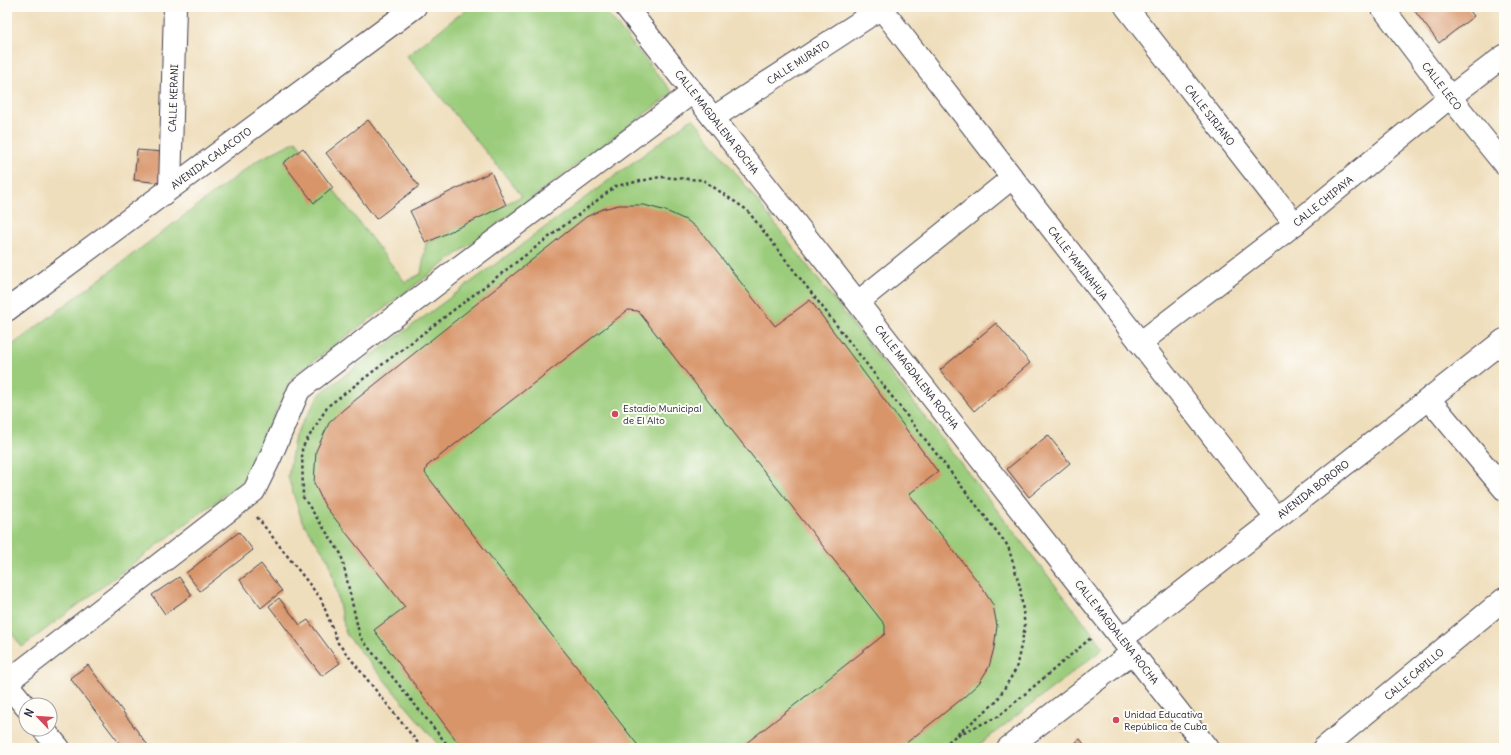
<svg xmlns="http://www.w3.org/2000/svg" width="1511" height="755" font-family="Delius,sans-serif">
	<rect width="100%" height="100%" fill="#fdfcf7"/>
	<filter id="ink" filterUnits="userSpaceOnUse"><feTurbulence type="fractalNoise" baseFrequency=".025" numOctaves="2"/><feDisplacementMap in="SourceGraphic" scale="8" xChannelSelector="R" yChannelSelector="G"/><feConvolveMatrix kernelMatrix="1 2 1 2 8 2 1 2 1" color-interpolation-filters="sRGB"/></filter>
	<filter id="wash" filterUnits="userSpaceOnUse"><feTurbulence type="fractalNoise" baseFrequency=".012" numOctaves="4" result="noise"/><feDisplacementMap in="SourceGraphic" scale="16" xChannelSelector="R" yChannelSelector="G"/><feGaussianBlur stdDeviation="0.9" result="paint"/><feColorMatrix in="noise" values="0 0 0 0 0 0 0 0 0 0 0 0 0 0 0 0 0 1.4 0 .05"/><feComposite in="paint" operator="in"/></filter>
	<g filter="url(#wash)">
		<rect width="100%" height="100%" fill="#efdebc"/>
		<!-- green -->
		<g fill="#9bcc7c" stroke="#5e775c">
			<path d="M469,7H602L673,93L292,377L243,481L22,647L7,627V349L258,160L296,141L405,282L421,274L426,243L522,196L407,56Z"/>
			<path d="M693,118L1104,648L975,748H441L346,634L329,561L302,521L288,477L295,435L321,393Z"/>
		</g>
		<g id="blocks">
			<!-- building -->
			<g fill="#d8956b">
				<path d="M1418,7H1467L1474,16L1439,43L1414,10Z"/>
				<path d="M368,120L419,186L376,219L326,153Z"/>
				<path d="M303,148L333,188L314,203L283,163Z"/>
				<path d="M137,150L164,152L161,183L134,180Z"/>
				<path d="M491,172L506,205L426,243L410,211Z"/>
				<path d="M619,205H644L666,211L688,221L702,233L775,326L810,300L938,472L909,494L979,583L993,605L997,626L994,648L989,667L979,683L963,698L900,748H740L885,634V625L638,311L628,310L427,466L425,473L640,748H462L374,630L405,607L325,506L314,483L316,451L329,423L344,409L586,217L603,209Z"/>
				<path d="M996,323L1030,363L974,411L940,370Z"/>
				<path d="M1048,435L1070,463L1029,497L1007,469Z"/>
				<path d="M239,532L253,550L200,591L186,573Z"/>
				<path d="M261,564L282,591L261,608L240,580Z"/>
				<path d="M179,577L192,595L165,614L152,595Z"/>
				<path d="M279,598L300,625L308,620L340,663L322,676L269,606Z"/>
				<path d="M88,665L150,748H123L70,678Z"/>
				<path d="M1080,739L1087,748H1069Z"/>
			</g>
		</g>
	</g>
	<g filter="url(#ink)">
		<use href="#blocks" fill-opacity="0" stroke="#413e4e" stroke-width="1"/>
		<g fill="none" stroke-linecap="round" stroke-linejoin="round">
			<!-- minor casing -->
			<g stroke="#413e4e" stroke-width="24">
				<g id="minor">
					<path d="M626,7L1207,748"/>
					<path d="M1126,7L1295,224"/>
					<path d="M1382,7L1450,97L1504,164"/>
					<path d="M881,8L1276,518"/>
					<path d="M713,118L883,7"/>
					<path d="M170,188L175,7"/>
					<path d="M858,302L1012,178"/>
					<path d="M7,310L415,7"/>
					<path d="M1140,343L1295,224L1450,97L1504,56"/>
					<path d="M1429,399L1504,489"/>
					<path d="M1122,639L1504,340"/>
					<path d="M7,682L254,491L270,458L299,390L450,274L693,92"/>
					<path d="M7,684L26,707"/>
					<path d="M43,729L59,748"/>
					<path d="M1008,748L1133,652"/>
					<path d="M1324,748L1504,599"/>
				</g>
			</g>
			<!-- path -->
			<g stroke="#413e4e" stroke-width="2.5" stroke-dasharray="3 3" stroke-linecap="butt">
				<path d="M257,517L321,599L338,643L422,748"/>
				<path d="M958,735L999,716L1092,637"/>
				<path d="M450,748L360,637L341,554L303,497L302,448L328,406L616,186L660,177L703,180L747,210L1008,546L1020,587L1025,627L1016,669L996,702L941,748"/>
			</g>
			<!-- minor -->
			<use href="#minor" stroke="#fff" stroke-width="22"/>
		</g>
	</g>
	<!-- markers -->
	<g fill="#d1495b" stroke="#fdfcf7" stroke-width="1.5">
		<circle cx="615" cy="414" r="4"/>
		<circle cx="1116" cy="720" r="4"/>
	</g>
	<g text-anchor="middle" stroke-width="4" stroke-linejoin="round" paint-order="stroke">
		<!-- street labels -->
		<g font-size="10" fill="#22223b" stroke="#fdfcf7">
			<text transform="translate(798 62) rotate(-33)" y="4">CALLE MURATO</text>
			<text transform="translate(1442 86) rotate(52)" y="4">CALLE LECO</text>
			<text transform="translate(173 98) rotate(-88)" y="4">CALLE KERANI</text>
			<text transform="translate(1210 115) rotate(52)" y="4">CALLE SIRIANO</text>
			<text transform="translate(717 122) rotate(52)" y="4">CALLE MAGDALENA ROCHA</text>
			<text transform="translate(211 158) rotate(-36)" y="4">AVENIDA CALACOTO</text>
			<text transform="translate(1323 201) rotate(-39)" y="4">CALLE CHIPAYA</text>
			<text transform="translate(1078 263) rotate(52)" y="4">CALLE YAMINAHUA</text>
			<text transform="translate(917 377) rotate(52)" y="4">CALLE MAGDALENA ROCHA</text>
			<text transform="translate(1313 489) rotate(-38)" y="4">AVENIDA BORORO</text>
			<text transform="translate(1117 632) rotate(52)" y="4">CALLE MAGDALENA ROCHA</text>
			<text transform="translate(1414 674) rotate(-40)" y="4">CALLE CAPILLO</text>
		</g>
		<!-- poi labels -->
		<g font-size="10" fill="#22223b" stroke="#fdfcf7" text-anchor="start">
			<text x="623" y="412">Estadio Municipal<tspan x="623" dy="12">de El Alto</tspan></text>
			<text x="1124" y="718">Unidad Educativa<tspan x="1124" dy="12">República de Cuba</tspan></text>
		</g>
	</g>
	<!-- margin -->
	<rect width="1511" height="755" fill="none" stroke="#fdfcf7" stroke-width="24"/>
	<!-- north arrow -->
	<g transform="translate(38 717) rotate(295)"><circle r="19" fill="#fdfcf7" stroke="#a5a5ac"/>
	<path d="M0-3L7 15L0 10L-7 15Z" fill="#d1495b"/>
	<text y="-6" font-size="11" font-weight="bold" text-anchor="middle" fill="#22223b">N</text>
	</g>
</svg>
